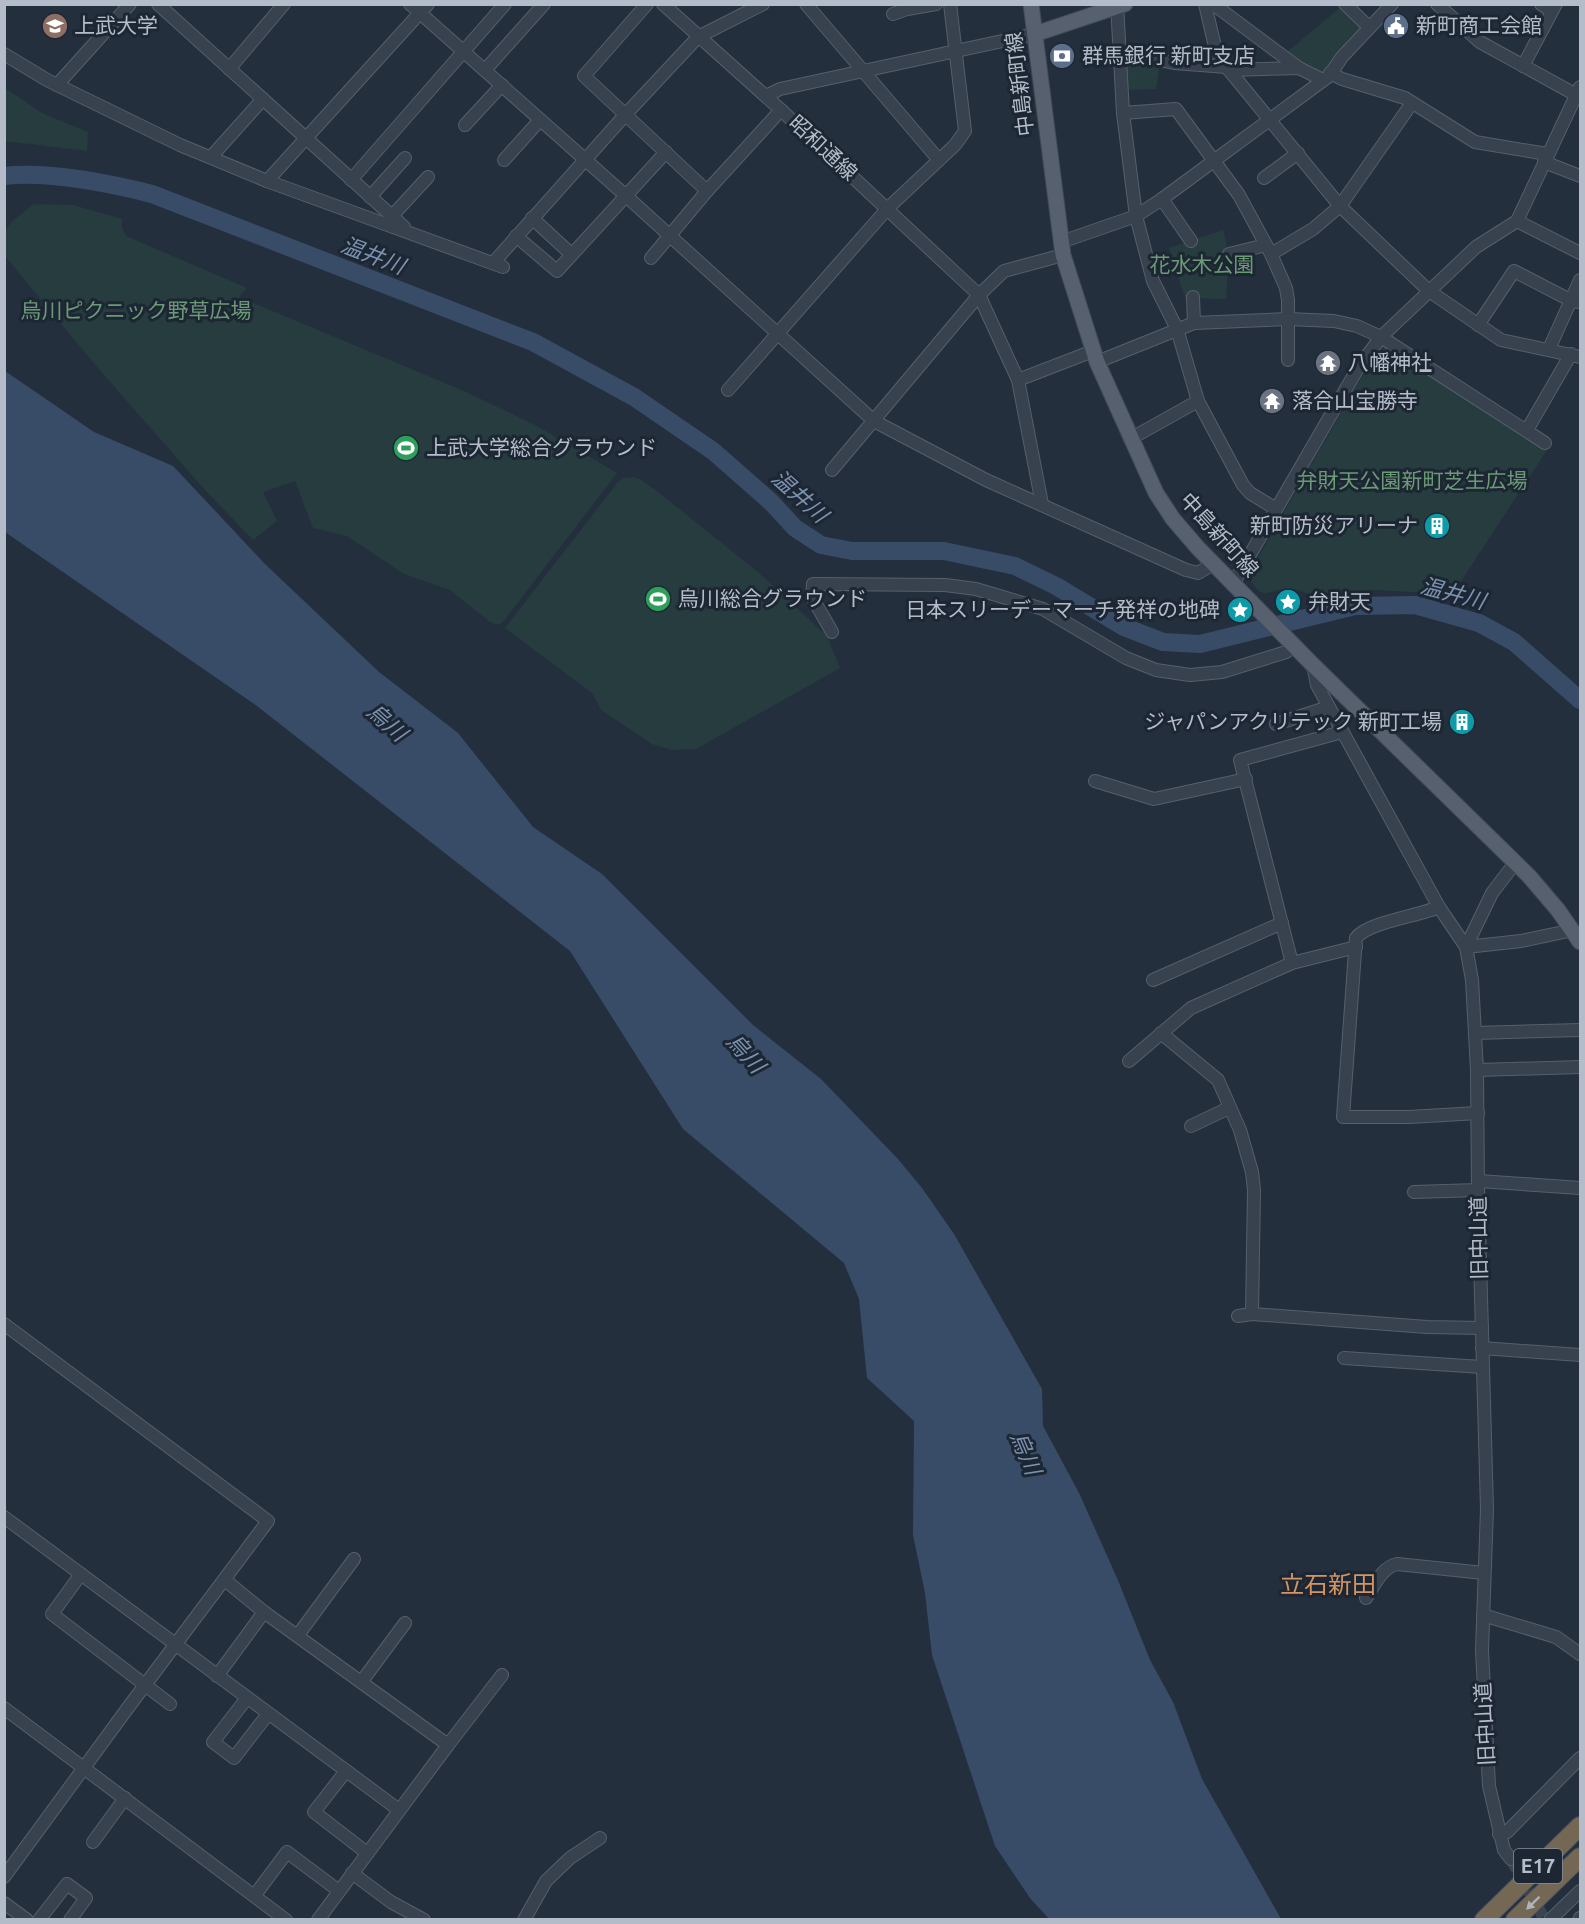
<svg xmlns="http://www.w3.org/2000/svg" width="1585" height="1924" font-family="Ubuntu,'Noto Sans JP',sans-serif">
	<rect width="100%" height="100%" fill="#242f3e"/>
	<!-- green -->
	<g fill="#263c3f">
		<path d="M1342,6L1364,27L1324,75L1286,53Z"/>
		<path d="M1127,55L1160,62L1156,89L1127,90L1124,59Z"/>
		<path d="M5,88L42,113L88,132L87,151L5,141Z"/>
		<path d="M34,204L73,205L122,219V228L126,236L247,288L239,297L464,391L535,425L617,473L503,622L498,625L490,622L450,590L404,574L347,536L313,528L295,481L263,492L277,521L253,540L204,489L97,367L5,256V232L11,222Z"/>
		<path d="M1223,230L1229,254L1226,299L1185,298L1169,248Z"/>
		<path d="M1388,345L1549,447L1450,598L1414,592L1376,590L1337,595L1315,594L1312,596C1306,593 1299,589 1293,589C1269,587 1263,606 1248,575L1365,371L1383,348Z"/>
		<path d="M634,477L641,480L658,492L759,573L827,636L840,668L696,749L671,750L652,744L601,710L592,693L505,628L618,482L624,478Z"/>
	</g>
	<!-- water -->
	<path fill="#394c67" d="M5,371L94,432L173,466L265,564L379,672L458,733L533,827L602,874L753,1025L821,1079L898,1159L922,1188L954,1234L1042,1389L1043,1426L1079,1493L1117,1578L1150,1660L1173,1702L1202,1779L1281,1919H1049L1030,1898L995,1846L932,1655L925,1593L913,1535L914,1421L867,1378L859,1299L844,1263L683,1129L570,951L257,706L5,532Z"/>
	<g fill="none" stroke-linecap="round" stroke-linejoin="round">
		<!-- river -->
		<path stroke="#394c67" stroke-width="18" d="M4,176C49,171 108,183 152,194L533,342L634,397L713,451L771,502L795,528L821,545L852,551H944L1015,566L1056,586L1124,627L1163,642L1200,644L1355,606L1415,605L1479,623L1514,642L1580,700"/>
		<!-- minor-tunnel -->
		<path stroke="#3a4453" stroke-width="12" stroke-dasharray="12 6" stroke-linecap="butt" d="M1511,1859L1545,1920"/>
		<!-- minor casing -->
		<g stroke="#565f6c" stroke-width="14">
			<g id="minor">
				<path d="M158,4L404,227"/>
				<path d="M410,4L625,195L874,421L986,480L1186,570L1198,573L1213,564"/>
				<path d="M647,4L584,76L707,191"/>
				<path d="M663,4L781,110L979,295L1018,380L1042,504"/>
				<path d="M806,4L939,160"/>
				<path d="M1117,4L1123,113L1136,216L1153,281L1177,329L1198,401L1243,485L1250,493L1276,509"/>
				<path d="M1205,4L1216,51L1229,70L1340,206L1429,291L1501,340L1580,357"/>
				<path d="M1213,4L1299,68"/>
				<path d="M1345,4L1369,27"/>
				<path d="M1437,4L1480,42L1580,97"/>
				<path d="M1541,4L1552,11"/>
				<path d="M893,14L907,9L936,4"/>
				<path d="M1120,51L1174,63L1227,67"/>
				<path d="M4,54L47,80L180,145L267,181L503,267"/>
				<path d="M1523,66L1556,4"/>
				<path d="M229,69L284,4"/>
				<path d="M485,70L544,4"/>
				<path d="M1229,70L1299,68L1323,80"/>
				<path d="M1330,73L1342,79L1405,98L1475,142L1547,154"/>
				<path d="M57,85L130,4"/>
				<path d="M766,96L780,89L1035,34"/>
				<path d="M1123,113L1176,109L1239,195L1271,254L1286,288L1288,300V360"/>
				<path d="M465,125L502,85"/>
				<path d="M211,157L263,99"/>
				<path d="M504,160L540,120"/>
				<path d="M1544,162L1580,176"/>
				<path d="M1264,178L1298,153"/>
				<path d="M351,180L505,4"/>
				<path d="M267,181L428,4"/>
				<path d="M370,197L405,158"/>
				<path d="M1162,199L1191,241"/>
				<path d="M392,216L428,177"/>
				<path d="M532,218L571,254"/>
				<path d="M1517,221L1580,253"/>
				<path d="M516,236L557,271L666,152"/>
				<path d="M1061,242L1136,216L1162,199L1329,76L1342,57L1392,4"/>
				<path d="M1229,254L1266,245"/>
				<path d="M1271,254L1313,229L1340,206L1412,103"/>
				<path d="M651,258L707,191L781,110"/>
				<path d="M494,262L626,114L698,37L763,4"/>
				<path d="M1193,297L1194,323"/>
				<path d="M1478,325L1514,271L1572,301L1580,302"/>
				<path d="M1549,349L1580,280"/>
				<path d="M1097,362L1194,323L1288,319L1334,321L1357,326L1381,337L1545,443"/>
				<path d="M1018,380L1093,351"/>
				<path d="M728,390L888,208L955,145L965,131L950,4"/>
				<path d="M1527,430L1571,354"/>
				<path d="M1130,439L1198,401"/>
				<path d="M832,470L979,295L1004,271L1063,255"/>
				<path d="M1233,584L1358,368L1381,337L1476,247L1517,221L1580,87"/>
				<path d="M832,632L812,597L813,584L945,585L976,589L1043,609L1126,658L1156,670L1190,675L1222,672L1286,652L1295,645"/>
				<path d="M1313,665L1317,685L1329,707L1439,907L1466,947L1472,980L1477,1070L1478,1190L1487,1509L1482,1650L1489,1786L1504,1850L1511,1859"/>
				<path d="M1276,724L1329,707"/>
				<path d="M1095,781L1154,799L1246,779"/>
				<path d="M1515,863L1492,893L1466,947L1521,941L1573,930"/>
				<path d="M1439,907C1419,916 1368,922 1356,938L1343,1117H1409L1478,1113"/>
				<path d="M1292,963L1240,760L1342,732"/>
				<path d="M1153,980L1282,923"/>
				<path d="M1161,1033L1218,1080L1240,1130L1252,1172L1254,1190L1252,1314"/>
				<path d="M1475,1033L1580,1030"/>
				<path d="M1129,1061L1191,1008L1292,963L1356,947"/>
				<path d="M1477,1070L1580,1067"/>
				<path d="M1191,1126L1229,1108"/>
				<path d="M1479,1181L1580,1188"/>
				<path d="M1414,1192L1478,1190"/>
				<path d="M1238,1316L1252,1314L1427,1327L1482,1328"/>
				<path d="M4,1324L268,1521L127,1709L4,1877"/>
				<path d="M1482,1348L1580,1355"/>
				<path d="M1344,1358L1482,1367"/>
				<path d="M4,1517L399,1810"/>
				<path d="M81,1574L52,1614L170,1704"/>
				<path d="M225,1580L264,1612L448,1745L318,1920"/>
				<path d="M1366,1598C1374,1586 1382,1567 1397,1564L1484,1573"/>
				<path d="M1483,1615L1556,1637L1580,1654"/>
				<path d="M298,1635L354,1559"/>
				<path d="M217,1676L264,1612"/>
				<path d="M362,1681L405,1623"/>
				<path d="M247,1698L213,1742L234,1758L268,1714"/>
				<path d="M4,1708L286,1920"/>
				<path d="M448,1745L502,1675"/>
				<path d="M346,1771L314,1812L367,1853"/>
				<path d="M1499,1834L1507,1832L1580,1758"/>
				<path d="M93,1842L125,1798"/>
				<path d="M352,1873L391,1902L424,1920"/>
				<path d="M255,1895L287,1852L339,1891"/>
				<path d="M4,1903L27,1920"/>
				<path d="M39,1920L67,1884L86,1898L70,1920"/>
				<path d="M524,1920L546,1881L570,1858L600,1838"/>
				<path d="M1550,1920L1580,1891"/>
				<path d="M1579,1920L1580,1918"/>
			</g>
		</g>
		<!-- major casing -->
		<g stroke="#414a57" stroke-width="17">
			<g id="major">
				<path d="M1031,4L1063,255L1097,362L1156,493L1173,519L1198,548L1313,665L1529,876L1558,910L1580,942"/>
				<path d="M1035,34L1125,4"/>
			</g>
		</g>
		<!-- highway casing -->
		<g stroke="#434c59" stroke-width="20">
			<g id="highway">
				<path d="M1484,1920L1580,1826"/>
				<path d="M1515,1920L1580,1857"/>
			</g>
		</g>
		<!-- minor -->
		<use href="#minor" stroke="#38414e" stroke-width="12"/>
		<!-- major -->
		<use href="#major" stroke="#56606e" stroke-width="15"/>
		<!-- highway -->
		<use href="#highway" stroke="#746855" stroke-width="18"/>
	</g>
	<!-- one-way arrows -->
	<defs><path id="oneway-solid" d="M-6-.8H1V-3.2L6.5 0L1 3.2V.8H-6Z" transform="scale(1.5)"/></defs>
	<use fill="#aeb4bd" href="#oneway-solid" transform="translate(1533 1903) rotate(136)"/>
	<!-- icons -->
	<defs>
		<g id="university-disc" transform="scale(1.35)"><circle r="9.5" fill="#8d6e63" stroke="#1d2633"/><path d="M0-5L7-2L0 1L-7-2ZM-4 1L0 2.5L4 1V4Q0 6-4 4Z" fill="#fff"/></g>
		<g id="civic-disc" transform="scale(1.35)"><circle r="9.5" fill="#5c6f8a" stroke="#1d2633"/><path d="M-.6-6.5H3V-4.5H.6V-3L4-1V1h2V6H-6V1h2V-1L-.6-3ZM-1.2 2.5V6h2.4V2.5Z" fill="#fff"/></g>
		<g id="bank-disc" transform="scale(1.35)"><circle r="9.5" fill="#5c6f8a" stroke="#1d2633"/><path d="M-6-4H6V4H-6ZM0-2.3a2.3 2.3 0 1 0 0 4.6a2.3 2.3 0 1 0 0-4.6Z" fill="#fff"/></g>
		<g id="temple-disc" transform="scale(1.35)"><circle r="9.5" fill="#6b7280" stroke="#1d2633"/><path d="M0-6L5-2H3V0L6.5 2.5H4V6H1.5V3h-3V6H-4V2.5H-6.5L-3 0V-2H-5Z" fill="#fff"/></g>
		<g id="stadium-disc" transform="scale(1.35)"><circle r="9.5" fill="#2e9e5b" stroke="#1d2633"/><path d="M0-5a6.5 5 0 1 0 0 10a6.5 5 0 1 0 0-10ZM-3.5-1.8h7v3.6h-7Z" fill="#fff"/></g>
		<g id="building-disc" transform="scale(1.35)"><circle r="9.5" fill="#0f9aa8" stroke="#1d2633"/><path d="M-4-6H4V6H1V3H-1V6H-4ZM-2.5-4.3h1.7v1.8h-1.7ZM.8-4.3h1.7v1.8H.8ZM-2.5-1h1.7V.8h-1.7ZM.8-1h1.7V.8H.8Z" fill="#fff"/></g>
		<g id="sight-disc" transform="scale(1.35)"><circle r="9.5" fill="#0f9aa8" stroke="#1d2633"/><path d="M0-6L1.8-2.2L6-1.7L2.9 1.2L3.7 5.4L0 3.3L-3.7 5.4L-2.9 1.2L-6-1.7L-1.8-2.2Z" fill="#fff"/></g>
	</defs>
	<g fill-rule="evenodd">
		<use href="#university-disc" x="55" y="26"/>
		<use href="#civic-disc" x="1396" y="26"/>
		<use href="#bank-disc" x="1062" y="56"/>
		<use href="#temple-disc" x="1328" y="363"/>
		<use href="#temple-disc" x="1272" y="401"/>
		<use href="#stadium-disc" x="406" y="448"/>
		<use href="#building-disc" x="1437" y="526"/>
		<use href="#stadium-disc" x="658" y="599"/>
		<use href="#sight-disc" x="1288" y="602"/>
		<use href="#sight-disc" x="1240" y="610"/>
		<use href="#building-disc" x="1462" y="722"/>
	</g>
	<g text-anchor="middle" stroke-width="6" stroke-linejoin="round" paint-order="stroke">
		<!-- shield labels -->
		<rect fill="#1d2633" stroke="#878f9c" stroke-width="1.5" x="1514" y="1849" width="48" height="34" rx="4.5"/>
		<g font-size="20" font-weight="bold" fill="#b4bcc9">
			<text x="1538" y="1873">E17</text>
		</g>
		<!-- poi labels -->
		<g font-size="21" fill="#b4bcc9" stroke="#1d2633" text-anchor="start">
			<text x="74" y="33">上武大学</text>
			<text x="1416" y="33">新町商工会館</text>
			<text x="1082" y="63">群馬銀行 新町支店</text>
			<text x="1348" y="370">八幡神社</text>
			<text x="1292" y="408">落合山宝勝寺</text>
			<text x="426" y="455">上武大学総合グラウンド</text>
			<text x="1418" y="533" text-anchor="end">新町防災アリーナ</text>
			<text x="678" y="606">烏川総合グラウンド</text>
			<text x="1308" y="609">弁財天</text>
			<text x="1220" y="617" text-anchor="end">日本スリーデーマーチ発祥の地碑</text>
			<text x="1442" y="729" text-anchor="end">ジャパンアクリテック 新町工場</text>
		</g>
		<!-- street labels -->
		<g font-size="21" fill="#b4bcc9" stroke="#1d2633">
			<text transform="translate(1020 84) rotate(-97)" y="7">中島新町線</text>
			<text transform="translate(823 148) rotate(43)" y="7">昭和通線</text>
			<text transform="translate(1219 535) rotate(48)" y="7">中島新町線</text>
			<text transform="translate(1479 1238) rotate(-91)" y="7">旧中山道</text>
			<text transform="translate(1485 1724) rotate(-93)" y="7">旧中山道</text>
		</g>
		<!-- park labels -->
		<g font-size="21" fill="#6b9a76" stroke="#1d2633">
			<text x="1202" y="272">花水木公園</text>
			<text x="136" y="318">烏川ピクニック野草広場</text>
			<text x="1412" y="488">弁財天公園新町芝生広場</text>
		</g>
		<!-- water labels -->
		<g font-size="22" font-style="italic" fill="#7c92b1" stroke="#1d2633">
			<text transform="translate(373 255) rotate(21)" y="8">温井川</text>
			<text transform="translate(800 496) rotate(42)" y="8">温井川</text>
			<text transform="translate(1453 593) rotate(15)" y="8">温井川</text>
			<text transform="translate(387 722) rotate(41)" y="8">烏川</text>
			<text transform="translate(746 1053) rotate(48)" y="8">烏川</text>
			<text transform="translate(1026 1453) rotate(67)" y="8">烏川</text>
		</g>
		<!-- quarter labels -->
		<g font-size="24" fill="#d59563" stroke="#1d2633">
			<text x="1328" y="1593">立石新田</text>
		</g>
	</g>
	<!-- border -->
	<rect width="1585" height="1924" fill="none" stroke="#b4bcc9" stroke-width="12"/>
</svg>
